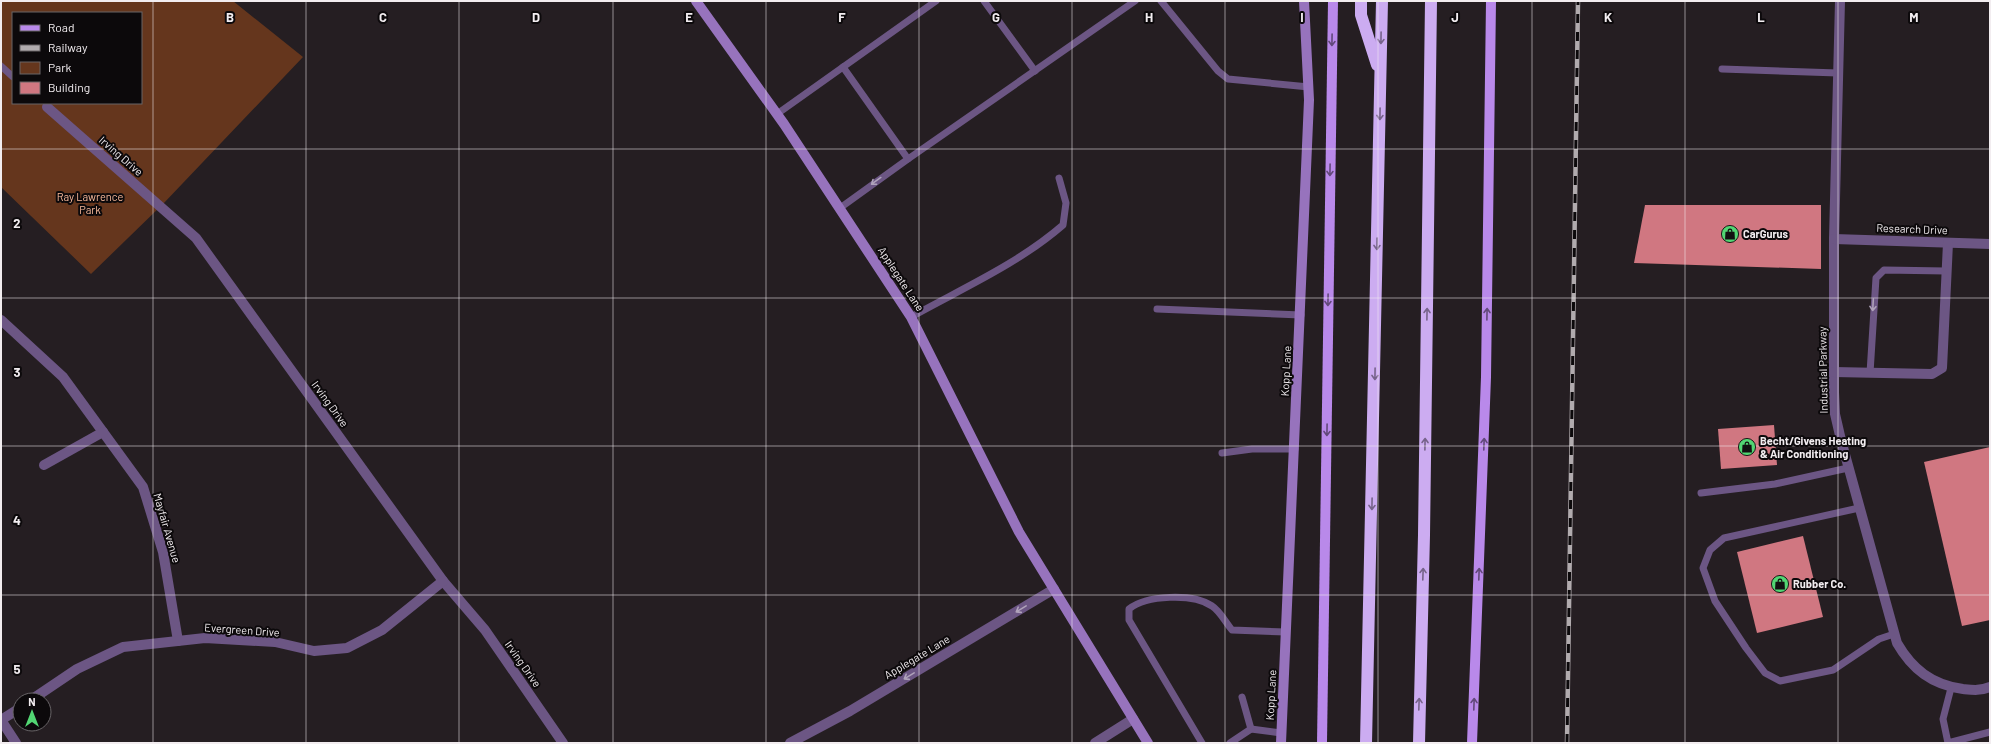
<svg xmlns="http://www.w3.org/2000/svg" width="1991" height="744" font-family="Barlow,sans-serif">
	<rect width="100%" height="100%" fill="#251e22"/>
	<!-- green -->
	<path fill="#65361d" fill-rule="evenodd" d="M1,1H233L303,57L163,204L91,274L1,187ZM13,13H141V103H13Z"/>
	<!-- building -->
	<g fill="#d07781">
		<path d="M1645,205H1821V269L1634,263Z"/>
		<path d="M1774,425L1777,465L1721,469L1718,429Z"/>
		<path d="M1990,447V620L1962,626L1924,462Z"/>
		<path d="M1803,536L1823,617L1757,633L1737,552Z"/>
	</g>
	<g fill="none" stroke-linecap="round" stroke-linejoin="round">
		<!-- lane -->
		<g stroke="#6c5684" stroke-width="7">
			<path d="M984,1L1035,71"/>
			<path d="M1161,1L1218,71L1228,79L1309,87"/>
			<path d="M1,66L13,77"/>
			<path d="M843,67L908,159L1135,1"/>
			<path d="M1722,69L1838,73"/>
			<path d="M777,114L936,1"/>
			<path d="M840,208L908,159"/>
			<path d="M1157,309L1301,315"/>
			<path d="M911,317C963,288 1018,264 1063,225L1066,203L1059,178"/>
			<path d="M1870,373L1876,278L1884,270L1946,271"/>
			<path d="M1222,453L1252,449H1295"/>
			<path d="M1701,493L1775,484L1848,468"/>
			<path d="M1859,508L1724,538L1710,550L1703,568L1715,601L1746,648L1765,673L1780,681L1833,670L1879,639L1894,634"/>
			<path d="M1951,688L1943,719L1948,743L1990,732"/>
			<path d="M1251,729L1281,733"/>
			<path d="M1202,743L1129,620V609C1146,595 1193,593 1212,606C1220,611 1226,623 1232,630L1286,632"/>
			<path d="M1230,743L1251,729L1242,697"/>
		</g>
		<!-- street -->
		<g stroke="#6c5684" stroke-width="10">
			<path d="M1840,1L1834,239V392L1835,414L1841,440L1897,643C1912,669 1932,685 1963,689C1973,690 1980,691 1990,687"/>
			<path d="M47,107L196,238L443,581L485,630L563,743"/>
			<path d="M1834,239L1990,244"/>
			<path d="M1,320L63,377L143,487L163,552L178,641"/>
			<path d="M1834,372L1932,374L1942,368L1948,243"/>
			<path d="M44,465L103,432"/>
			<path d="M31,700L77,669L123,647L205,638L275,642L314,651L347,648L382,630L443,581"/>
			<path d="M1,720L16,743"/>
			<path d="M1,720L20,708"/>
			<path d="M790,743L850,711L1054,589"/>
			<path d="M1095,743L1133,719"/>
		</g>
		<!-- secondary -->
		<g stroke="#9773bd" stroke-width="10">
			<path d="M696,1L784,124L911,317L1019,532L1148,743"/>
			<path d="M1281,743L1309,100L1304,1"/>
		</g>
		<!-- primary -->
		<g stroke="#b989ea" stroke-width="10">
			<path d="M1322,743L1333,1"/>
			<path d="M1472,743L1486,377L1491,1"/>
		</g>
		<!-- highway -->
		<g stroke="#ccacf1" stroke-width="12">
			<path d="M1361,1V15L1377,65"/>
			<path d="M1366,743L1382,1"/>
			<path d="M1419,743L1424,535L1431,1"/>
		</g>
		<!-- rail casing -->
		<g stroke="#b1abae" stroke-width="4.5">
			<path id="rail" d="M1567,743L1578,1"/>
		</g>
		<!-- rail -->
		<use href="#rail" stroke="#0c090b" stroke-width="3" stroke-dasharray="9" stroke-linecap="butt"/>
	</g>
	<!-- one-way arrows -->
	<defs><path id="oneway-shaft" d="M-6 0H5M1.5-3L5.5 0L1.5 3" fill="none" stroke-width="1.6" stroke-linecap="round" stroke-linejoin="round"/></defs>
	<g stroke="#76638a">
		<use href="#oneway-shaft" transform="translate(1381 38) rotate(91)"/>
		<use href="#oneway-shaft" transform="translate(1380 114) rotate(91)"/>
		<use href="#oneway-shaft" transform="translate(1377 244) rotate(91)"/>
		<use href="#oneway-shaft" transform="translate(1427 314) rotate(-89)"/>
		<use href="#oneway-shaft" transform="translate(1375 374) rotate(91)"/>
		<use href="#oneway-shaft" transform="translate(1425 444) rotate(-89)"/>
		<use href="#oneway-shaft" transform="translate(1372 504) rotate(91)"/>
		<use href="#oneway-shaft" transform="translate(1423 574) rotate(-88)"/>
		<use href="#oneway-shaft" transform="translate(1419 704) rotate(-88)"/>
	</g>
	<g stroke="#62497a">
		<use href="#oneway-shaft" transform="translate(1332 40) rotate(91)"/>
		<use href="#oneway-shaft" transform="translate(1330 170) rotate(91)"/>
		<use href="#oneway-shaft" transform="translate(1328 300) rotate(91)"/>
		<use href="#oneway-shaft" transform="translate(1487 314) rotate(-89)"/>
		<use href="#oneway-shaft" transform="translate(1327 430) rotate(91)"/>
		<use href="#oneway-shaft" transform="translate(1484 444) rotate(-88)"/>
		<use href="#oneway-shaft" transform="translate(1479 574) rotate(-88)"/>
		<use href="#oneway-shaft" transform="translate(1474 704) rotate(-88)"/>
	</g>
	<g stroke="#afa2ba">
		<use href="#oneway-shaft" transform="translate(876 181) rotate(144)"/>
		<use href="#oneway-shaft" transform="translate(1873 305) rotate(93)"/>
		<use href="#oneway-shaft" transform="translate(1021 609) rotate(149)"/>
		<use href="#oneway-shaft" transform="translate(909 676) rotate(149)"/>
	</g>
	<!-- grid -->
	<path fill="none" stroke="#f2edf0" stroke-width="1" stroke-opacity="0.55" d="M153,1V743M306,1V743M459,1V743M613,1V743M766,1V743M919,1V743M1072,1V743M1225,1V743M1378,1V743M1532,1V743M1685,1V743M1838,1V743M1,149H1990M1,298H1990M1,446H1990M1,595H1990"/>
	<!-- icons -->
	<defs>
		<g id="shop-disc" transform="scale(0.9)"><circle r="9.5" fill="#52d673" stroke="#0c090b"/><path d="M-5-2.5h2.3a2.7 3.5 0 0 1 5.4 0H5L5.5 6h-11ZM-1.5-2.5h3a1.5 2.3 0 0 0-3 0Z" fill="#111"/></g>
	</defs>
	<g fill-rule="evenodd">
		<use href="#shop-disc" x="1730" y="234"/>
		<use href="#shop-disc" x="1747" y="447"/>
		<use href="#shop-disc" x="1780" y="584"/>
	</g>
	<g text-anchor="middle" stroke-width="4" stroke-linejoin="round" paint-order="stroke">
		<!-- street labels -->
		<g font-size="11" fill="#f2edf0" stroke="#0c090b">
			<text transform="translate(121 156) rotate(41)" y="4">Irving Drive</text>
			<text transform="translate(1912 229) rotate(2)" y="4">Research Drive</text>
			<text transform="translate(901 279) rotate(57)" y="4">Applegate Lane</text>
			<text transform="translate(1823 370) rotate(-91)" y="4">Industrial Parkway</text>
			<text transform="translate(1286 371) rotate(-87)" y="4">Kopp Lane</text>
			<text transform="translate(330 404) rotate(54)" y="4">Irving Drive</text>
			<text transform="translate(167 528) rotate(74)" y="4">Mayfair Avenue</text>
			<text transform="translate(242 630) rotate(4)" y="4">Evergreen Drive</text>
			<text transform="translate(917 657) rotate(-31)" y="4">Applegate Lane</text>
			<text transform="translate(523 664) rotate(55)" y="4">Irving Drive</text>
			<text transform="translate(1271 695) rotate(-87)" y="4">Kopp Lane</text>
		</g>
		<!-- park labels -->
		<g font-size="11" fill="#fabb9c" stroke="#0c090b">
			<text x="90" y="201">Ray Lawrence<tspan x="90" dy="13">Park</tspan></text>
		</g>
		<!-- poi labels -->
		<g font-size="11" font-weight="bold" fill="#f2edf0" stroke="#0c090b" text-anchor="start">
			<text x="1743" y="238">CarGurus</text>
			<text x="1760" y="445">Becht/Givens Heating<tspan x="1760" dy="13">&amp; Air Conditioning</tspan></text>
			<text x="1793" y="588">Rubber Co.</text>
		</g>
	</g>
	<g font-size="13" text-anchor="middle" font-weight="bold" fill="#f2edf0" stroke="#0c090b" stroke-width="4" stroke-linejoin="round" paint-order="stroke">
		<text x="230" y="22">B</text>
		<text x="383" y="22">C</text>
		<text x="536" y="22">D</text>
		<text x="689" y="22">E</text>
		<text x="842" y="22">F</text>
		<text x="996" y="22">G</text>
		<text x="1149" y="22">H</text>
		<text x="1302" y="22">I</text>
		<text x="1455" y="22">J</text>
		<text x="1608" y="22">K</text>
		<text x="1761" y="22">L</text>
		<text x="1914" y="22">M</text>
		<text x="17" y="228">2</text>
		<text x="17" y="377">3</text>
		<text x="17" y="525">4</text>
		<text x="17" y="674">5</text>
	</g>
	<!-- border -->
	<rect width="1991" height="744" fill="none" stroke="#f2edf0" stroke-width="4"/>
	<!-- legend -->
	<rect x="12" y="12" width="130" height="92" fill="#0c090b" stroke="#686467"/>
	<rect x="20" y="25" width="20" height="6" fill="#b989ea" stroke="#686467"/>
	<text x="48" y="32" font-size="12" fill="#f2edf0">Road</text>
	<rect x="20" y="45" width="20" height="6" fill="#b1abae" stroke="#686467"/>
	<text x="48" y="52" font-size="12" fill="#f2edf0">Railway</text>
	<rect x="20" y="62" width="20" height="12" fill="#65361d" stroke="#686467"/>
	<text x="48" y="72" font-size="12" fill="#f2edf0">Park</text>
	<rect x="20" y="82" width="20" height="12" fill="#d07781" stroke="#686467"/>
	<text x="48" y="92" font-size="12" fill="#f2edf0">Building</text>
	<!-- north arrow -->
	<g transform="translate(32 712)"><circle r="19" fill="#0c090b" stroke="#686467"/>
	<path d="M0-3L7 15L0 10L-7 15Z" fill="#52d673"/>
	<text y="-6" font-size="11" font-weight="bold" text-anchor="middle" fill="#f2edf0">N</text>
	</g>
</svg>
